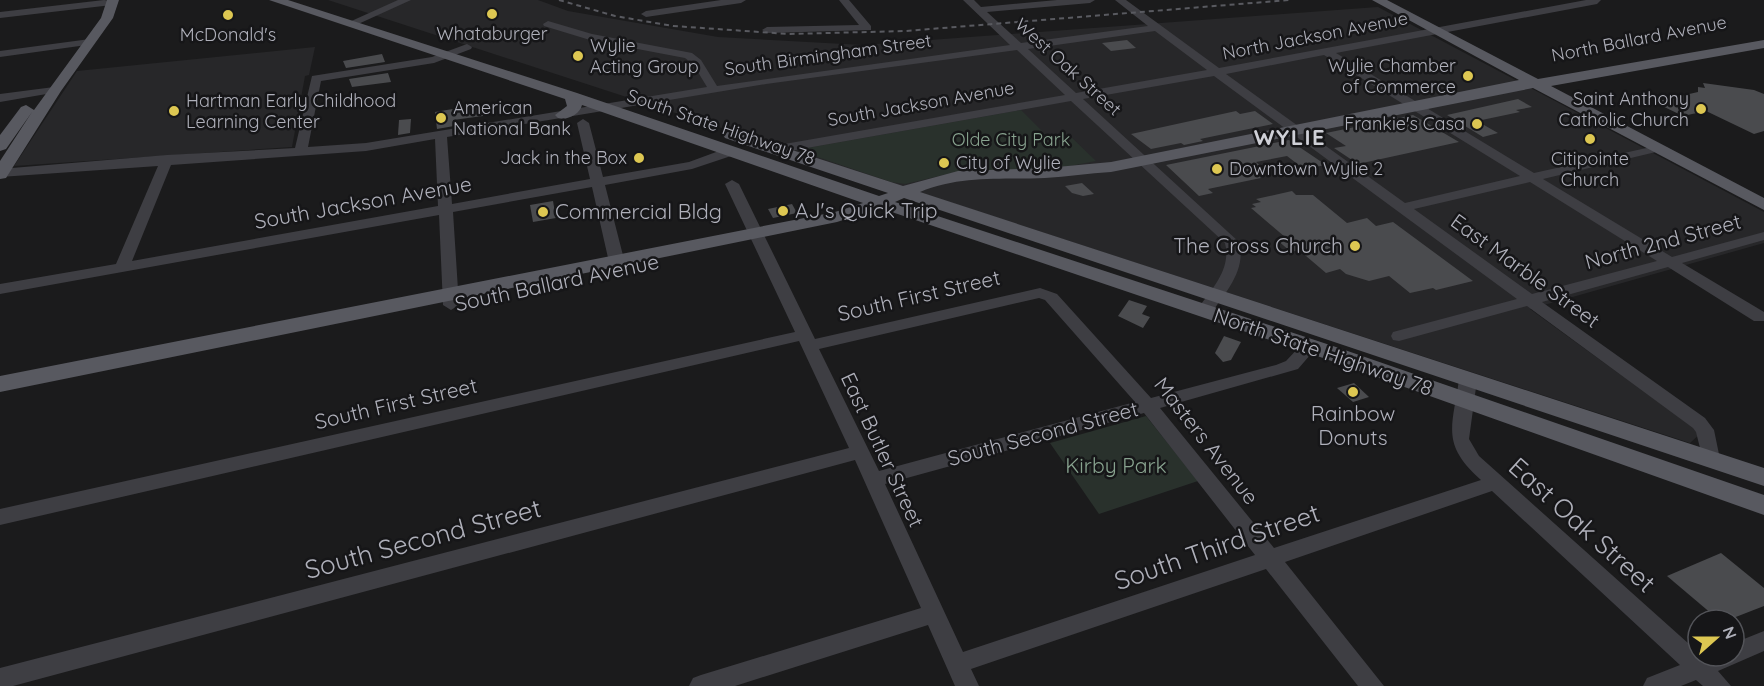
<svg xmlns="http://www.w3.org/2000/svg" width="1764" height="686" font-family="Quicksand,sans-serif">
	<rect width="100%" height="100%" fill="#1b1b1c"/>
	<!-- built -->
	<g fill="#272729">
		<path d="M328,0H538L568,11L718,37L862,45L1378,7L1764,212V243L1530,309L1701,433L1690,443Z"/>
		<path d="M315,47L309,75L305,76L292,147L14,166L77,71Z"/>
	</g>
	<!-- green -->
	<g fill="#29312c">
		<path d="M1021,110L1049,138L1068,134L1096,161L1054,169L961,171L905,184L891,182L803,152L807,148Z"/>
		<path d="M1146,416L1198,481L1099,514L1050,443Z"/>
	</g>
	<!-- building -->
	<g fill="#4a4b4e">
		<path d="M1127,40L1136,48L1111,51L1102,43Z"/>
		<path d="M382,54L385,62L346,68L343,61Z"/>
		<path d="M388,73L391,82L352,87L349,79Z"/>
		<path d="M1703,83L1754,90L1764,94V131L1754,134L1706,111L1683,116L1654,102L1698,92V87L1705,88Z"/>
		<path d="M1518,99L1532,107L1516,110L1520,112L1477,121L1498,133L1483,137L1447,115Z"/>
		<path d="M482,104L483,116L453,120L454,126L437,129L435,112Z"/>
		<path d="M1236,111L1240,114L1255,111L1273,124L1200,139L1203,141L1184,145L1181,143L1151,149L1131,134Z"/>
		<path d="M1413,115L1459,142L1358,164L1334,148L1346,146L1326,133Z"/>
		<path d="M411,119L410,133L398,135L399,120Z"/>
		<path d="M1289,140L1326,165L1304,169L1287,156L1256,162L1269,173L1258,175L1261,178L1208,189L1213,193L1199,196L1166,165Z"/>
		<path d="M1082,183L1094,194L1083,196L1072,193L1065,186Z"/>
		<path d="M1292,191L1296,195H1313L1347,223L1367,218L1376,226L1393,222L1473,281L1436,290L1433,288L1410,293L1389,276L1369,281L1346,274L1340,269L1326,273L1299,250L1291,252L1276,239L1285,237L1251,208L1256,207L1252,204L1261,202L1256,199Z"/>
		<path d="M553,201L556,218L533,222L530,205Z"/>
		<path d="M792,204L797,213L773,218L768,209Z"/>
		<path d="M1129,300L1147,306L1142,314L1150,317L1143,328L1118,316Z"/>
		<path d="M1224,336L1241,342L1231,360L1223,362L1215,353Z"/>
		<path d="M1354,383L1369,397L1353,402L1337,388Z"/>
		<path d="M1721,553L1764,588V606L1728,620H1719L1667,576Z"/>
	</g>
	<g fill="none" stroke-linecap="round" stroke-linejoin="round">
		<!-- minor -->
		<g fill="#3e3e43" fill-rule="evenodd">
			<path d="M104,0L117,2L112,5L0,18V12Z"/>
			<path d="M398,0H411L356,25L347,23Z"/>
			<path d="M721,0H746L741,3L646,17L641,14L646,11Z"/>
			<path d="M839,0H849L871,26V30L767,33L762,30L767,27L859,25Z"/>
			<path d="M963,0H974L981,7L1057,0H1095L1090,3L987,12L1021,43L1148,26L1115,0H1126L1219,68L1586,0H1601L1597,4L1336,53L1534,173L1660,145V151L1543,179L1672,257L1764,232V240L1682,263L1764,312V321H1754L1668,267L1542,302L1705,418L1714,430L1720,459L1718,464H1704L1696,432L1693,428L1527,306L1399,341L1393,340L1391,336L1393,332L1517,299L1214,76L1083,99L1239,242C1247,270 1225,293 1210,315L1204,316L1196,311C1210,291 1232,270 1225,243L1071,101L773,154L767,150L773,146L1065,95L1017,50L766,84L447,137L452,204L590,179L577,123L583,119L589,123L603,177L689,162L727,148H737V154L692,169L605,185L627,271L619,276L611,271L592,187L453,212L459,305L451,310L443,305L439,215L0,294V284L116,264L158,166L0,177V169L167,155L295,148L312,76L432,57L467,44L472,47L471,49L434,63L321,81L308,147L366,143L707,87L693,64L685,58L590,40L544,26L543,24L548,21L592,34L692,53L701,60L717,86L1010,45ZM1155,31L1207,70L1076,93L1028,49ZM1324,55L1520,176L1405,203L1226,74ZM435,139L438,206L132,261L171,165L366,151ZM1530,182L1657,261L1532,294L1414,209Z"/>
			<path d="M90,39L94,40V44L0,57V51Z"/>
			<path d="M54,87L60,90L58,92L0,102V94Z"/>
			<path d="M732,180L739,184L815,339L1040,288L1057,294L1151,398L1276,365L1286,361L1303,343H1315L1317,347L1298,369L1160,408L1274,548L1481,480C1441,444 1452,428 1459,380L1468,374L1474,376L1477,380L1469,439L1479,456L1698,652V656H1734V643L1764,631V651L1718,671L1731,686H1703L1696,680L1681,686H1643L1647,678L1680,665L1492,491L1285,562L1384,686H1358L1266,569L971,669L979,686H955L928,625L735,686H689L693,678L701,675L921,608L855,460L13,686H0V668L849,448L799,341L0,525V509L795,332L725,184ZM1039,298L1045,300L1135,402L879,471L819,349ZM1144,413L1255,555L963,652L885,484Z"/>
		</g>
		<!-- major -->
		<g fill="#585960" fill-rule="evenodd">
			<path d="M107,0H119L113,18L61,91L6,178L0,179V161L32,112L6,149L0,151V135L21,107L26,105L34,110L101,18Z"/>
			<path d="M269,0H288L577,93L879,196L888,193L725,138L723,135L731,130L737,132L903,186L958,171L1046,168L1111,162L1519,80L1372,0H1387L1538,79L1764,40V48L1551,86L1764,198V210L1533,88L1111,172C1089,173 1067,177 1045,178C1002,180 961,175 920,192L1764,468V486L904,198L895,202L1339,348L1764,495V515L1323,358L880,208L837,222L0,392V376L835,212L863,203L582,105C580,114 567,121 558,118L555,115L567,106L565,99Z"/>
		</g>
		<!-- rail -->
		<path stroke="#595a60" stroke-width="2" stroke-dasharray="5 4" stroke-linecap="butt" d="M559,0L615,16L673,26L789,34L906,31L1289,0"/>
	</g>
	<!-- markers -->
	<g fill="#ddc752" stroke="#161618" stroke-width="2">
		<circle cx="492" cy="14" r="6"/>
		<circle cx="228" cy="15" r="6"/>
		<circle cx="578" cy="56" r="6"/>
		<circle cx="1468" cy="76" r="6"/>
		<circle cx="1701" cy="109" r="6"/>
		<circle cx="174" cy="111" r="6"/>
		<circle cx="441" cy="118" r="6"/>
		<circle cx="1477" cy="124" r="6"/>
		<circle cx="1590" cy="139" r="6"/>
		<circle cx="639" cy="158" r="6"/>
		<circle cx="944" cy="163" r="6"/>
		<circle cx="1217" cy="169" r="6"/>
		<circle cx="783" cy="211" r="6"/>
		<circle cx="543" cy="212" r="6"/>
		<circle cx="1355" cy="246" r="6"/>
		<circle cx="1353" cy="392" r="6"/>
	</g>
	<g text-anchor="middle" stroke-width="5" stroke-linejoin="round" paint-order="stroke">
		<!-- far-poi labels -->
		<g font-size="18" fill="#afb0ba" stroke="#161618" text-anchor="start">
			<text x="492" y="40" text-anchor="middle">Whataburger</text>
			<text x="228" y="41" text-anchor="middle">McDonald's</text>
			<text x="590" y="52">Wylie<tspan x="590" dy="21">Acting Group</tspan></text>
			<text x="1456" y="72" text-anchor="end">Wylie Chamber<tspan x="1456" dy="21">of Commerce</tspan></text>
			<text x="1689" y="105" text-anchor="end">Saint Anthony<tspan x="1689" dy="21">Catholic Church</tspan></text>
			<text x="186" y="107">Hartman Early Childhood<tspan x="186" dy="21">Learning Center</tspan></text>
			<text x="453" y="114">American<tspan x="453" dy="21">National Bank</tspan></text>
			<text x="1465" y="130" text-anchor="end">Frankie's Casa</text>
			<text x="627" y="164" text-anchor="end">Jack in the Box</text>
			<text x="1590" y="165" text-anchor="middle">Citipointe<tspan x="1590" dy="21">Church</tspan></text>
			<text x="956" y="169">City of Wylie</text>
			<text x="1229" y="175">Downtown Wylie 2</text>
		</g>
		<!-- far-street labels -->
		<g font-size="18" fill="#afb0ba" stroke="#161618">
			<text transform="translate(1315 36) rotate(-11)" y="6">North Jackson Avenue</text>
			<text transform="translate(1639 39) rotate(-11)" y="6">North Ballard Avenue</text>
			<text transform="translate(828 55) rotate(-8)" y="6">South Birmingham Street</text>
			<text transform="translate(1068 67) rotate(42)" y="6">West Oak Street</text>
			<text transform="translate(921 104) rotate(-10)" y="6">South Jackson Avenue</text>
			<text transform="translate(721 127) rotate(19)" y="6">South State Highway 78</text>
		</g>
		<!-- far-park labels -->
		<g font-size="18" fill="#88a38f" stroke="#161618">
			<text x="1011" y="146">Olde City Park</text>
		</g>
		<!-- street labels -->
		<g font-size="21" fill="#afb0ba" stroke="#161618">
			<text transform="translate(363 203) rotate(-10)" y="7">South Jackson Avenue</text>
			<text transform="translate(1663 242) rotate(-15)" y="7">North 2nd Street</text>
			<text transform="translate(1525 271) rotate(36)" y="7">East Marble Street</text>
			<text transform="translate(557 283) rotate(-12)" y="7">South Ballard Avenue</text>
			<text transform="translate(919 296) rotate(-13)" y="7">South First Street</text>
			<text transform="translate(1323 352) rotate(19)" y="7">North State Highway 78</text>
			<text transform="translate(396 404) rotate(-13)" y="7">South First Street</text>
			<text transform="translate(1043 434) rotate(-15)" y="7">South Second Street</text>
			<text transform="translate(1206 441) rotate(52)" y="7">Masters Avenue</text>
			<text transform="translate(882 450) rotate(65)" y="7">East Butler Street</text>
		</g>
		<!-- poi labels -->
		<g font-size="21" fill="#afb0ba" stroke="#161618" text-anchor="start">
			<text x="795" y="218">AJ's Quick Trip</text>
			<text x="555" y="219">Commercial Bldg</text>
			<text x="1343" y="253" text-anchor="end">The Cross Church</text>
			<text x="1353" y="421" text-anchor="middle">Rainbow<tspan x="1353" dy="24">Donuts</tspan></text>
		</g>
		<!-- park labels -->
		<g font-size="21" fill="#88a38f" stroke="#161618">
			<text x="1116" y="473">Kirby Park</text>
		</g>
		<!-- far-district labels -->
		<g font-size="22" font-weight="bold" letter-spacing="1.5" fill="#cfd0d7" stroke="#161618">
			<text x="1290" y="145">WYLIE</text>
		</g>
		<!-- near-street labels -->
		<g font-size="26" fill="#afb0ba" stroke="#161618">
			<text transform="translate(1582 525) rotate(42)" y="9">East Oak Street</text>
			<text transform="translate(423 539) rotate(-15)" y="9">South Second Street</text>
			<text transform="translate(1217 547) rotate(-19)" y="9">South Third Street</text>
		</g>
	</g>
	<!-- north arrow -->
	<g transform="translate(1716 638) rotate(69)"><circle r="28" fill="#161618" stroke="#535459" stroke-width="1.5"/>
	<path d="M0-4.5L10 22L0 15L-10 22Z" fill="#ddc752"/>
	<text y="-9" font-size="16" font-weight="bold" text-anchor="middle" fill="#afb0ba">N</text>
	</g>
</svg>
